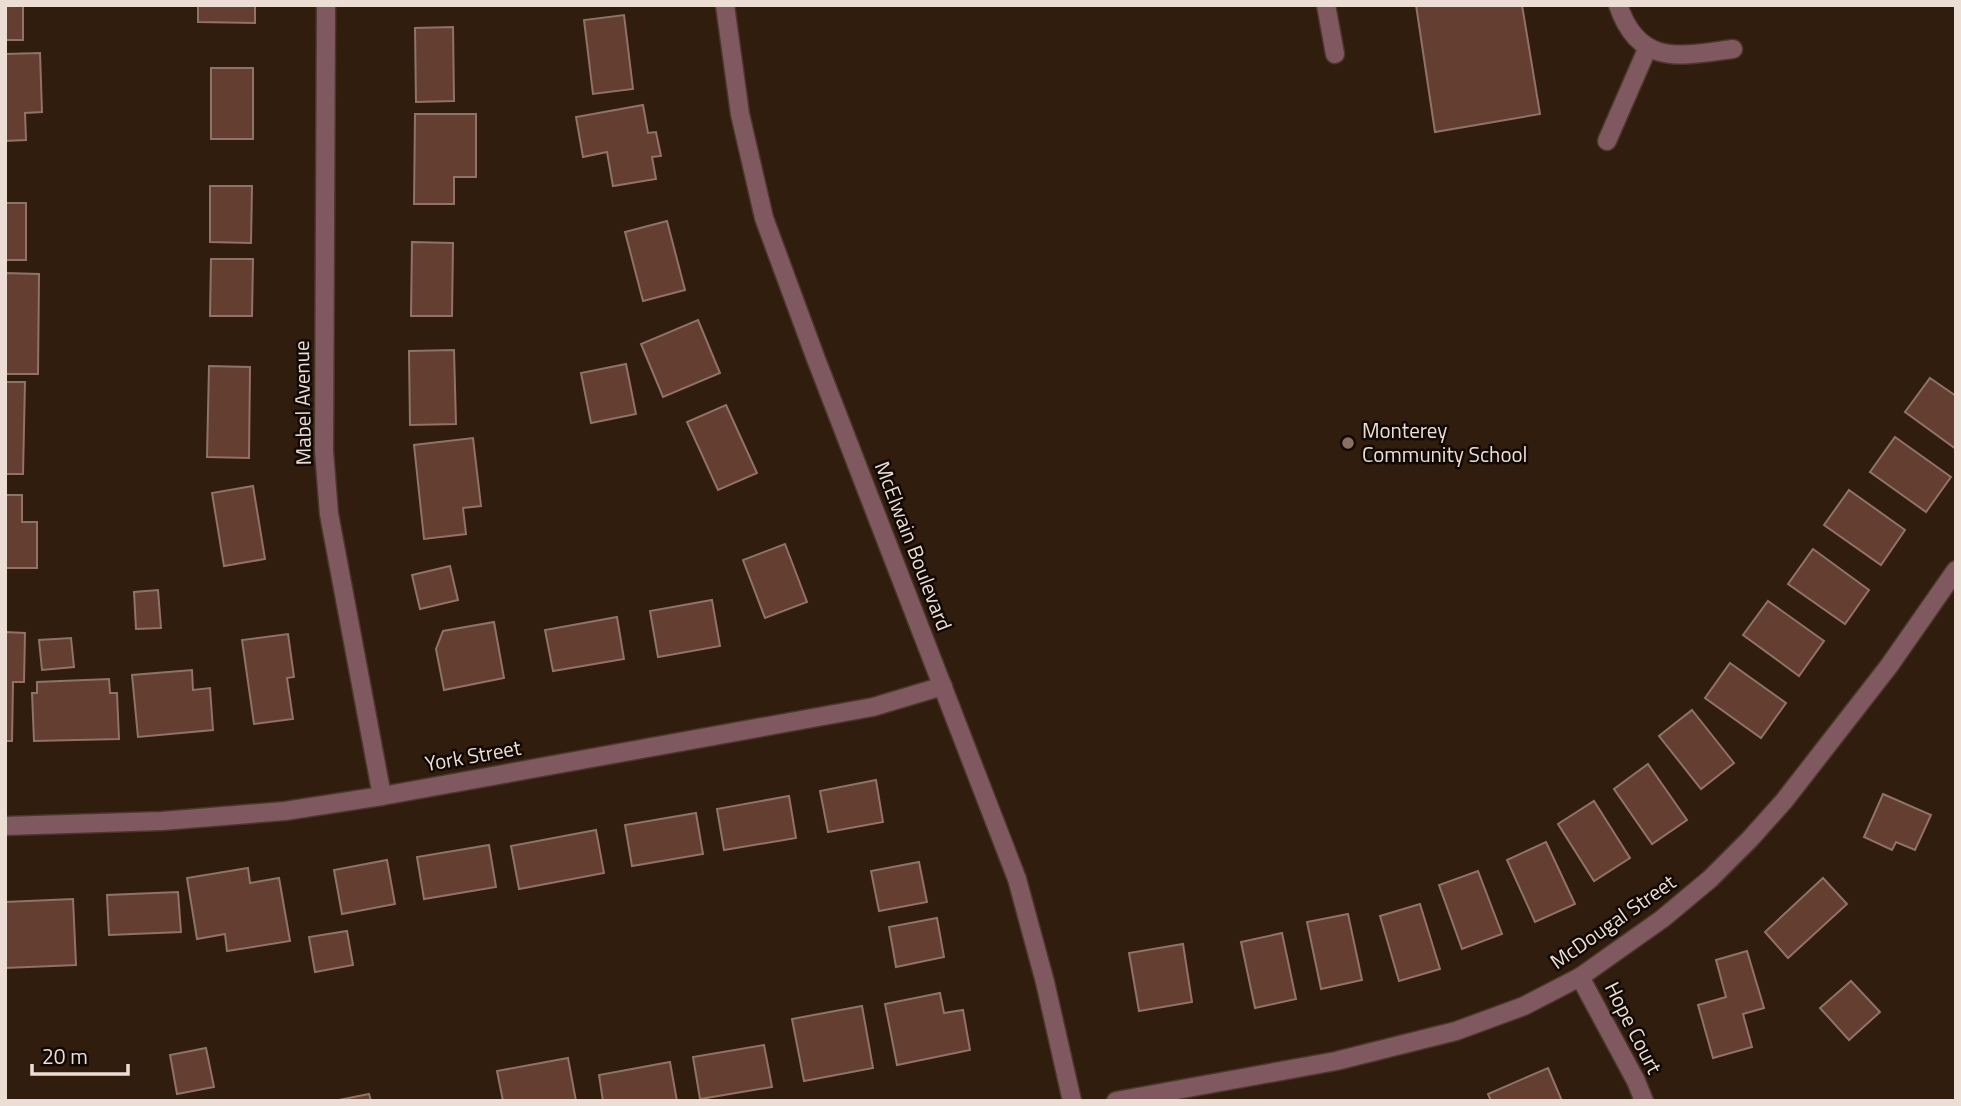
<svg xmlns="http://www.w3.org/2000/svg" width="1961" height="1106" font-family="'Titillium Web',sans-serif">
	<rect width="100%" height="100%" fill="#311d0e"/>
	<!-- building -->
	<g fill="#643e30" stroke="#8f7268" stroke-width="2">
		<rect x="5" y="5" width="18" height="35"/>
		<path d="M198,5H255V23L198,22Z"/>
		<path d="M1416,5H1522L1540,114L1435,132Z"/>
		<path d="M624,15L633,89L593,94L584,20Z"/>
		<path d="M453,27L454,101L416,102L415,28Z"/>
		<path d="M40,53L42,112L25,113L26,140L5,141V54Z"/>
		<rect x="211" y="68" width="42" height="71"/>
		<path d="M643,105L648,133L656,132L661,156L652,157L656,179L613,186L607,152L583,157L576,117Z"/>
		<path d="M415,114H476V177H454V204H414Z"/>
		<path d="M210,186H252L251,243L210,242Z"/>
		<rect x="5" y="203" width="21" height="57"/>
		<path d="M667,221L685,290L643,301L625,232Z"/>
		<path d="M412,242L453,243L452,316H411Z"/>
		<path d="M211,259H253L252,316H210Z"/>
		<path d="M5,273L39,274L38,374H5Z"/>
		<path d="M698,320L720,373L663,397L641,344Z"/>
		<path d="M454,350L456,424L410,425L409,351Z"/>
		<path d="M626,364L636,414L591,423L581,373Z"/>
		<path d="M209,366L250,367L249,458L207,457Z"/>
		<path d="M1930,378L1956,396V449L1905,412Z"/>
		<path d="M5,382H25L23,474H5Z"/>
		<path d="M726,405L757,473L718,490L687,422Z"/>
		<path d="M1895,437L1951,477L1926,512L1870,472Z"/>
		<path d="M473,438L481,506L463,508L466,534L424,539L414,445Z"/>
		<path d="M253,486L265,559L224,566L212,493Z"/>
		<path d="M1849,490L1905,530L1881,565L1824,525Z"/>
		<path d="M5,495H22V522H37V568H5Z"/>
		<path d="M785,544L807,602L765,618L743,560Z"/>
		<path d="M1813,549L1869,590L1845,624L1788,584Z"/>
		<path d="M450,566L458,600L420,609L412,575Z"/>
		<path d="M158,590L161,628L136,629L134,592Z"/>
		<path d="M712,600L720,646L658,657L650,611Z"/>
		<path d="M1768,601L1824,641L1799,676L1743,635Z"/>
		<path d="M617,617L624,659L553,671L545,630Z"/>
		<path d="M494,622L504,678L444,690L436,649L443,631Z"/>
		<path d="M5,632L25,633L24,682H13L12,741H5Z"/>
		<path d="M288,634L294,677L287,678L293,719L254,724L242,640Z"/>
		<path d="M71,638L74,667L42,670L39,640Z"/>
		<path d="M1730,663L1786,703L1761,738L1705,698Z"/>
		<path d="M192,670L193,690L210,688L213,730L138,737L132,675Z"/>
		<path d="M109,679L110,693H117L119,739L34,741L32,693H37V682Z"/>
		<path d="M1692,710L1734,763L1701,789L1659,736Z"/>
		<path d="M1648,764L1687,820L1652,844L1614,789Z"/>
		<path d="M876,780L883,822L828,832L820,791Z"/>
		<path d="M1883,794L1931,815L1915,850L1896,842L1892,850L1864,837Z"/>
		<path d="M789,796L796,838L724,850L717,809Z"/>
		<path d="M1594,801L1630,858L1594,881L1558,824Z"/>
		<path d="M696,813L703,854L632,866L625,825Z"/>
		<path d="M596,830L604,873L519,889L511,846Z"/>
		<path d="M1546,842L1575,904L1535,922L1507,860Z"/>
		<path d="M489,845L496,887L424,899L417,857Z"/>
		<path d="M387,860L395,904L342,914L334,870Z"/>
		<path d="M919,862L927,902L879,911L871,871Z"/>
		<path d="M248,868L250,883L279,878L290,941L227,951L225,934L197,939L187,878Z"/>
		<path d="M1478,871L1502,934L1462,949L1439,885Z"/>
		<path d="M1823,878L1847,904L1788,958L1765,932Z"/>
		<path d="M178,892L181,932L109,935L107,895Z"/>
		<path d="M73,899L76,965L5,968V902Z"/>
		<path d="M1420,904L1440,969L1399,981L1380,916Z"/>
		<path d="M1348,914L1362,980L1321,989L1307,922Z"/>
		<path d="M937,918L944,957L896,967L889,927Z"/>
		<path d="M347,931L353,965L315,972L309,937Z"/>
		<path d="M1282,933L1296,999L1255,1008L1241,942Z"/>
		<path d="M1183,944L1192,1002L1139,1011L1129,953Z"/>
		<path d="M1747,951L1764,1008L1743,1014L1752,1047L1713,1058L1698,1005L1726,997L1716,960Z"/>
		<path d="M1851,981L1880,1012L1849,1040L1820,1008Z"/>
		<path d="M940,993L944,1013L963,1010L970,1050L897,1065L885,1004Z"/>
		<path d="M862,1006L873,1068L804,1081L792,1019Z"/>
		<path d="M764,1045L772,1087L700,1099L693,1057Z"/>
		<path d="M206,1048L214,1087L177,1094L170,1055Z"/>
		<path d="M568,1058L576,1101H503L497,1071Z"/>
		<path d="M670,1062L677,1101H603L599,1075Z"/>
		<path d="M1548,1068L1562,1101H1491L1488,1094Z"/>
		<path d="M369,1094L371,1101H334Z"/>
	</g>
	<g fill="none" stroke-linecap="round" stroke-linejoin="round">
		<!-- service casing -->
		<g stroke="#4b382a" stroke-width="21">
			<g id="service">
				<path d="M1326,5L1335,54"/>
				<path d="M1618,5C1639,67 1680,56 1733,49"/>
				<path d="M1607,141L1648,47"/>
			</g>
		</g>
		<!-- minor casing -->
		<g stroke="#4b382a" stroke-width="21">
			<g id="minor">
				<path d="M326,5L324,451L329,514L382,796"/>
				<path d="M5,826L162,821L285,811L382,796L873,707L943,686"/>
				<path d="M1580,977L1636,1081L1644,1101"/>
				<path d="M1116,1101L1336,1061L1456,1031L1524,1006L1580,977L1662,919L1710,879L1750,839L1784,801L1889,666L1956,570"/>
			</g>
		</g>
		<!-- tertiary casing -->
		<g stroke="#4b382a" stroke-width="21">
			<path id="tertiary" d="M725,5L740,114L764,218L816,359L1017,879L1045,982L1072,1101"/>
		</g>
		<!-- service -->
		<use href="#service" stroke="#7f5860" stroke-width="18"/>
		<!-- minor -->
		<use href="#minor" stroke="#7f5860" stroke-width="18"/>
		<!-- tertiary -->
		<use href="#tertiary" stroke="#7f5860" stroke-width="18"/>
	</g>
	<!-- markers -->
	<circle fill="#8d6e63" stroke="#120904" stroke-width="2.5" cx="1348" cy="443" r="7"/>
	<g text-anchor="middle" stroke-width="5" stroke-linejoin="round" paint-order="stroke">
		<!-- street labels -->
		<g font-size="21" fill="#ecded5" stroke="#120904">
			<text transform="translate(303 403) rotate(-91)" y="7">Mabel Avenue</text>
			<text transform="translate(913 546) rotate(69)" y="7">McElwain Boulevard</text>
			<text transform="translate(473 756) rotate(-10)" y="7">York Street</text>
			<text transform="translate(1613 922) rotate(-35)" y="7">McDougal Street</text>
			<text transform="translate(1633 1028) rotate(63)" y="7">Hope Court</text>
		</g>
		<!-- poi labels -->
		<g font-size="21" fill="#ecded5" stroke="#120904" text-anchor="start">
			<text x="1362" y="438">Monterey<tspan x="1362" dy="24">Community School</tspan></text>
		</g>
	</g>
	<!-- border -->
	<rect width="1961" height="1106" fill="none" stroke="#ecded5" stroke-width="14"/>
	<!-- scale -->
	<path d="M32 1064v10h96v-10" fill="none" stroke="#ecded5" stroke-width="3.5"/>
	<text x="42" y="1064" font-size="21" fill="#ecded5" stroke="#120904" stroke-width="5" paint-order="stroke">20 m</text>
</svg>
